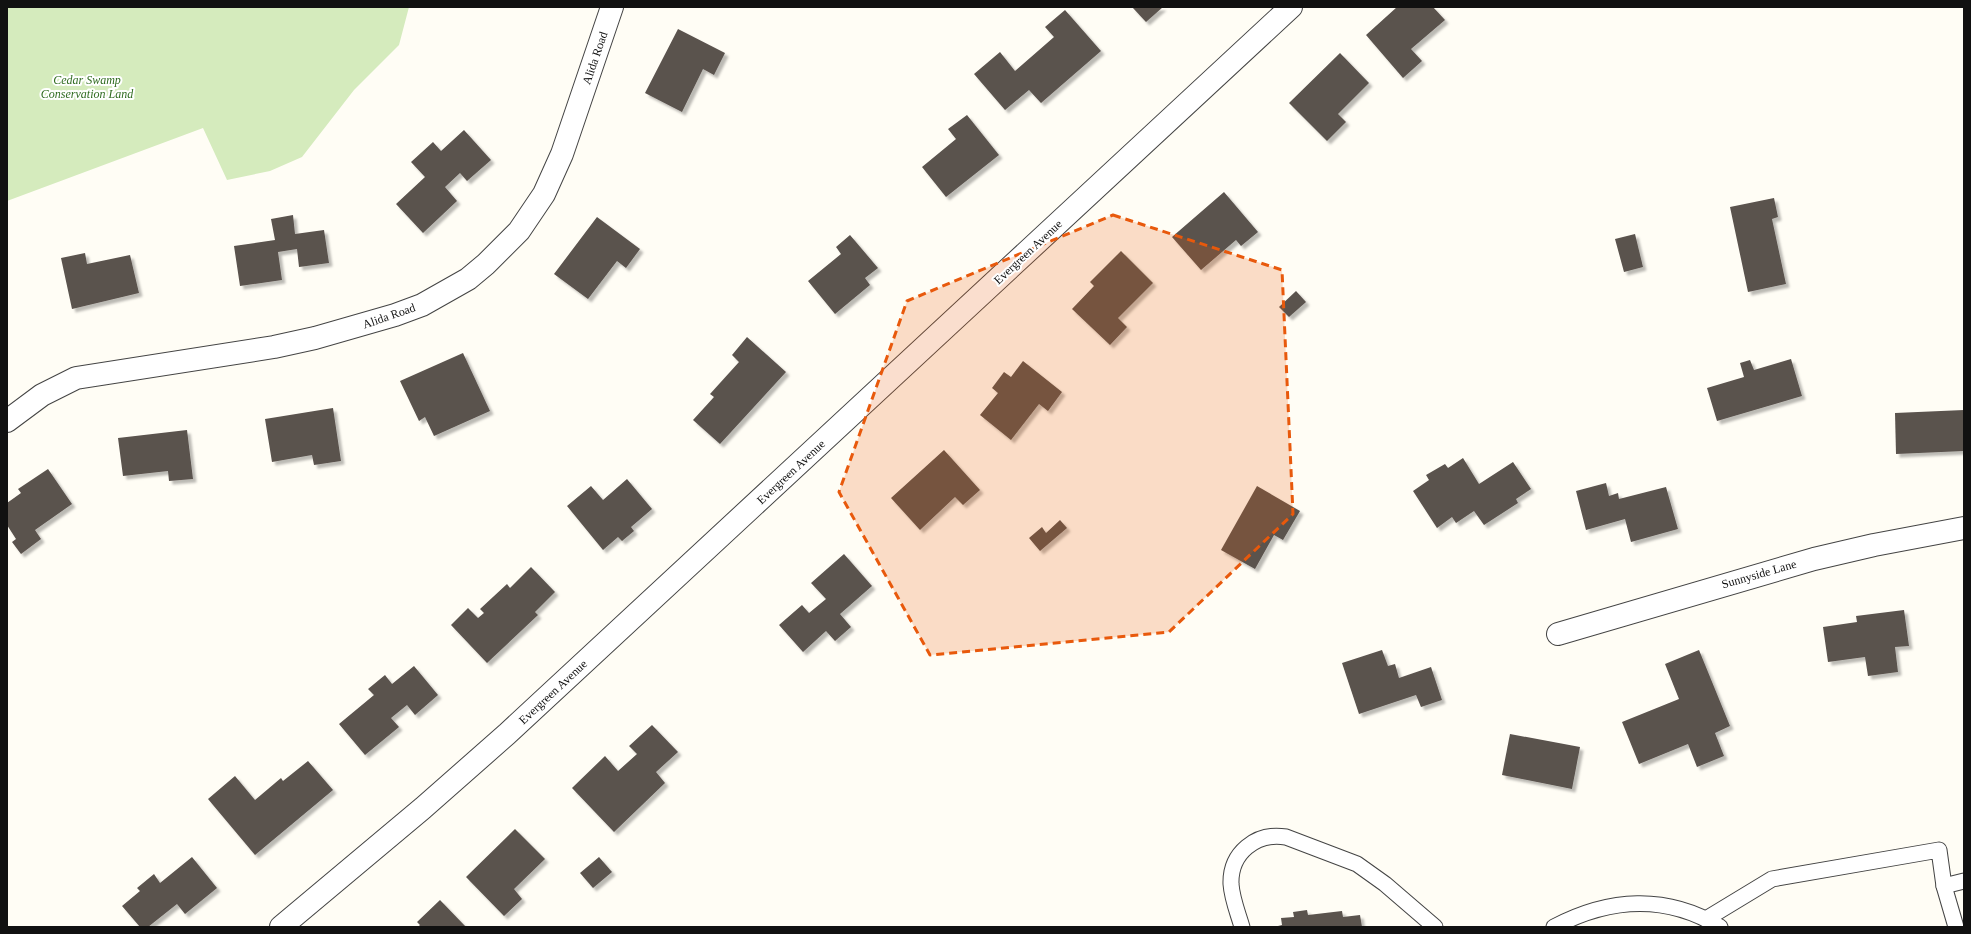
<svg xmlns="http://www.w3.org/2000/svg" width="1971" height="934" font-family="Georgia,serif">
	<defs>
		<filter id="shadow"><feDropShadow dx="3.5" dy="3.5" stdDeviation="1" flood-color="#0004"/></filter>
	</defs>
	<rect width="100%" height="100%" fill="#fffdf5"/>
	<!-- green -->
	<path fill="#d5ebbd" d="M7,7H409L399,45L354,90L302,157L270,171L227,180L203,128L7,201Z"/>
	<!-- building -->
	<g fill="#5a524d" filter="url(#shadow)">
		<path d="M1132,7H1163L1146,22Z"/>
		<path d="M1397,7H1433L1445,20L1411,49L1422,61L1403,78L1366,35Z"/>
		<path d="M1065,10L1101,51L1041,103L1029,90L1005,110L974,74L1000,52L1015,71L1054,37L1045,27Z"/>
		<path d="M678,29L725,53L714,75L703,69L682,112L645,93Z"/>
		<path d="M1340,53L1369,83L1338,114L1346,122L1327,141L1289,103Z"/>
		<path d="M967,115L999,155L946,197L922,167L956,139L948,129Z"/>
		<path d="M464,130L491,160L467,181L460,173L445,187L457,201L423,233L396,204L425,177L411,162L433,142L441,151Z"/>
		<path d="M1224,192L1258,232L1241,246L1236,240L1201,270L1172,237Z"/>
		<path d="M1774,198L1778,217L1772,219L1786,284L1748,292L1730,207Z"/>
		<path d="M293,215L295,234L324,230L329,263L299,267L297,249L278,252L282,280L240,286L234,246L275,240L271,219Z"/>
		<path d="M597,217L640,249L626,268L617,261L588,299L554,274Z"/>
		<path d="M1635,234L1643,267L1624,272L1615,239Z"/>
		<path d="M850,235L878,268L865,278L870,285L835,314L808,281L841,254L836,247Z"/>
		<path d="M1121,251L1153,283L1118,318L1127,327L1110,345L1072,309L1094,286L1090,282Z"/>
		<path d="M85,253L87,264L130,255L139,293L72,309L61,258Z"/>
		<path d="M1296,291L1306,302L1289,317L1279,307Z"/>
		<path d="M747,337L786,372L720,444L693,420L714,397L710,394L739,362L732,355Z"/>
		<path d="M463,353L490,411L434,436L425,417L419,421L400,381Z"/>
		<path d="M1791,359L1802,396L1717,421L1707,388L1744,377L1740,363L1750,360L1754,370Z"/>
		<path d="M1023,361L1062,392L1048,411L1039,404L1011,440L980,415L998,393L992,388L1004,372L1011,377Z"/>
		<path d="M333,408L341,461L314,465L312,455L272,462L265,419Z"/>
		<path d="M1964,410V451L1896,454L1895,413Z"/>
		<path d="M187,430L193,479L169,481L168,471L123,476L118,438Z"/>
		<path d="M944,450L980,490L963,505L955,497L920,530L891,498Z"/>
		<path d="M1463,458L1479,484L1513,462L1531,489L1516,499L1518,503L1484,525L1474,511L1456,523L1452,517L1437,528L1413,491L1429,480L1426,475L1445,464L1448,468Z"/>
		<path d="M48,469L72,504L35,530L41,539L21,554L12,542L16,539L7,525V503L21,493L18,489Z"/>
		<path d="M627,479L652,509L631,527L634,531L622,541L618,537L603,550L567,506L591,486L603,500Z"/>
		<path d="M1606,483L1609,496L1618,493L1619,499L1666,487L1678,529L1631,542L1625,519L1586,530L1576,491Z"/>
		<path d="M1257,486L1300,511L1283,540L1274,535L1255,569L1221,550Z"/>
		<path d="M1060,520L1067,528L1040,551L1029,538L1042,527L1046,533Z"/>
		<path d="M844,554L872,586L840,614L851,627L835,641L826,631L803,652L779,625L802,605L809,613L826,599L811,583Z"/>
		<path d="M531,567L555,592L535,612L538,615L487,663L451,625L468,608L478,618L484,613L480,609L507,584L510,588Z"/>
		<path d="M1904,610L1909,646L1895,647L1898,672L1868,676L1865,657L1828,662L1823,627L1857,622L1856,616Z"/>
		<path d="M1382,650L1388,666L1395,664L1399,678L1431,667L1442,700L1421,707L1416,695L1359,714L1342,663Z"/>
		<path d="M1699,650L1730,726L1715,733L1724,756L1697,767L1688,744L1639,764L1622,722L1679,699L1665,664Z"/>
		<path d="M414,666L438,695L415,715L407,705L391,718L399,727L365,755L339,724L374,695L368,689L385,675L392,684Z"/>
		<path d="M652,725L678,752L656,772L665,783L614,832L572,788L605,756L618,771L637,754L629,746Z"/>
		<path d="M1510,734L1580,747L1572,789L1502,775Z"/>
		<path d="M308,761L333,790L255,855L208,799L235,776L255,800L281,778L283,781Z"/>
		<path d="M515,829L545,859L514,889L522,899L504,916L466,877Z"/>
		<path d="M192,857L217,888L185,914L177,904L148,927H140L122,906L140,891L137,888L154,874L160,883Z"/>
		<path d="M599,857L612,872L593,888L580,873Z"/>
		<path d="M440,900L466,927H418L420,925L417,922Z"/>
		<path d="M1307,910L1308,915L1342,911L1343,917L1360,915L1362,927H1274L1282,925L1281,918L1294,917L1293,912Z"/>
	</g>
	<g fill="none" stroke-linecap="round" stroke-linejoin="round">
		<!-- lane casing -->
		<g stroke="#444" stroke-width="17">
			<g id="lane">
				<path d="M1944,886L1964,881"/>
				<path d="M1706,919L1772,879L1939,850L1944,886L1956,927"/>
				<path d="M1242,927C1238,913 1232,899 1231,884C1230,853 1256,832 1286,837L1357,864L1385,884L1435,927"/>
				<path d="M1554,927C1609,898 1666,894 1720,927"/>
			</g>
		</g>
		<!-- street casing -->
		<g stroke="#444" stroke-width="24">
			<g id="street">
				<path d="M7,421L42,395L76,378L274,347L315,338L395,315L422,305L468,279L486,264L519,231L544,194L562,154L612,7"/>
				<path d="M1558,634L1814,559L1874,545L1964,528"/>
				<path d="M281,927L423,808L507,734L1291,7"/>
			</g>
		</g>
		<!-- lane -->
		<use href="#lane" stroke="#fff" stroke-width="15"/>
		<!-- street -->
		<use href="#street" stroke="#fff" stroke-width="22"/>
	</g>
	<!-- marked area -->
	<path fill="#e8590c" fill-opacity="0.2" stroke="#e8590c" stroke-width="3" stroke-dasharray="8 5" stroke-linejoin="round" d="M1113,215L1282,270L1293,514L1169,632L930,655L839,492L907,301Z"/>
	<g text-anchor="middle" stroke-width="4" stroke-linejoin="round" paint-order="stroke">
		<!-- street labels -->
		<g font-size="12" fill="#111" stroke="#fff">
			<text transform="translate(595 58) rotate(-71)" y="4">Alida Road</text>
			<text transform="translate(1028 252) rotate(-43)" y="4">Evergreen Avenue</text>
			<text transform="translate(389 316) rotate(-19)" y="4">Alida Road</text>
			<text transform="translate(791 472) rotate(-43)" y="4">Evergreen Avenue</text>
			<text transform="translate(1759 574) rotate(-16)" y="4">Sunnyside Lane</text>
			<text transform="translate(553 692) rotate(-43)" y="4">Evergreen Avenue</text>
		</g>
		<!-- park labels -->
		<g font-size="12" font-style="italic" fill="#2f6b1f" stroke="#fff">
			<text x="87" y="84">Cedar Swamp<tspan x="87" dy="14">Conservation Land</tspan></text>
		</g>
	</g>
	<!-- border -->
	<rect width="1971" height="934" fill="none" stroke="#111111" stroke-width="16"/>
</svg>
